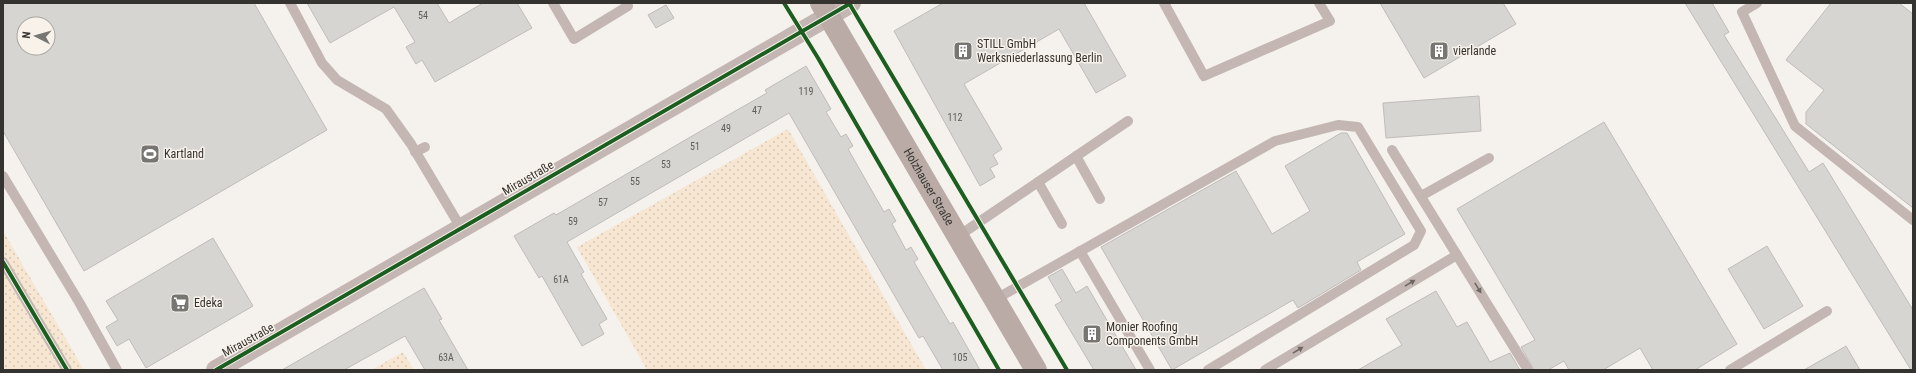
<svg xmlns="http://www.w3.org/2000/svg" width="1916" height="373" font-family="'Roboto Condensed',sans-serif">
	<defs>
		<pattern id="park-dots" width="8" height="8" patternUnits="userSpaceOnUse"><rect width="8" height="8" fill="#f6e6d2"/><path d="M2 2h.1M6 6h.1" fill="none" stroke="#d4c6b5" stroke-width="1.8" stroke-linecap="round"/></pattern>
	</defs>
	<rect width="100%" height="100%" fill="#f5f2ee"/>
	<!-- park -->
	<g fill="url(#park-dots)">
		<path d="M788,129L926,370H647L577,247Z"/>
		<path d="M3,231L84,370H3Z"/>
		<path d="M403,352L414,370H371Z"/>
	</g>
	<!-- building -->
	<g fill="#d7d5d2" stroke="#bfbcb9" fill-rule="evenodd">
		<path d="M3,3H254L327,130L84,271L3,131ZM24,24H48V48H24Z"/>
		<path d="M307,3H437L449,23L483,3H517L532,28L435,82L422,60L416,64L406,47L415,42L394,7L330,43Z"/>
		<path d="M943,3H1084L1126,76L1096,93L1059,29L964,84L1002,149L993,155L998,164L990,168L995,177L980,186L894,31Z"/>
		<path d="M1380,3H1503L1516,24L1424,78Z"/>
		<path d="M1685,3H1712L1729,32L1724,35L1809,172L1823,163L1913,310V370H1911Z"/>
		<path d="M1831,3H1899L1913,14V208L1806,124V112L1824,90L1786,60Z"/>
		<path d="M666,5L674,18L656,28L648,15Z"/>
		<path d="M806,66L831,109L826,112L841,137L846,134L853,146L848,149L884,212L889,209L896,221L892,224L906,250L911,247L918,259L914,262L950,324L953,322L980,370H943L923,336L919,338L789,113L567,242L584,272L581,274L607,319L599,324L604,334L582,346L542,276L539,278L514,236L554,213L556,215L737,110L767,93L765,90Z"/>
		<path d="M1479,96L1481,131L1386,138L1383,103Z"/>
		<path d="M1604,122L1737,344L1695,370H1653L1640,348L1603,370H1569L1564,361L1548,370H1534L1521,347L1535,340L1457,209Z"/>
		<path d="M1341,133H1347L1405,234L1357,262L1361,270L1298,308L1293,300L1172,370L1101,247L1236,171L1272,234L1310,211L1285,166Z"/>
		<path d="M213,238L253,306L146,368L129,339L117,346L106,327L118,320L106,301Z"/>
		<path d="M1767,246L1803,306L1764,329L1728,269Z"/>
		<path d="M1062,269L1076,293L1087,286L1136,370H1094L1055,305L1062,301L1048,277Z"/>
		<path d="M424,288L442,319L439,320L468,370H425L405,336L344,370H282Z"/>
		<path d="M1436,291L1457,327L1467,322L1490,362L1510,353L1520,370H1358L1402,345L1386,319Z"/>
		<path d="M1846,346L1860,370H1804Z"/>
	</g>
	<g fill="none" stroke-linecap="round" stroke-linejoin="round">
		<!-- lane -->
		<g stroke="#c4b7b3" stroke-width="10">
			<path d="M290,3L322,63L337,80L386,109L411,144L461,228"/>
			<path d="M553,3L574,39L628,6"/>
			<path d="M1164,3L1204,76L1330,21L1319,3"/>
			<path d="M1757,3L1742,12L1795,126L1913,220"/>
			<path d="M1392,150L1528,370"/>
			<path d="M415,152L425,147"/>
			<path d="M1076,156L1100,199"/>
			<path d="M3,176L79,302L117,370"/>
			<path d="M1038,182L1062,224"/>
			<path d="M1421,196L1489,158"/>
			<path d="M957,237L1128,121"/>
			<path d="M1080,251L1150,370"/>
			<path d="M3,262L67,370"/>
			<path d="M994,300L1275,141L1338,125L1358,127L1421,231L1414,245L1208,370"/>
			<path d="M1265,370L1457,255"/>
			<path d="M1730,370L1827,311"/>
		</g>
		<!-- street -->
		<path stroke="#c4b7b3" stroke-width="20" d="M216,370L851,3"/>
		<!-- secondary -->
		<path stroke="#baaba6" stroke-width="22" id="s1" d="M821,3L1036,370"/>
		<!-- cycleway casing -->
		<g stroke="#f8f2eb" stroke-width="6">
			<g id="cycleway">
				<path d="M784,3L818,58L999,370"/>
				<path d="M849,3L1067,370"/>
				<path d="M3,262L67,370"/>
				<path d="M216,370L851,3"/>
			</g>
		</g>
		<!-- cycleway -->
		<use href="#cycleway" stroke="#1b5e20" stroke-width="4"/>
	</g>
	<!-- one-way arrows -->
	<defs><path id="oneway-solid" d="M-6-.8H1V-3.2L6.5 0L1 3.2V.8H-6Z"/></defs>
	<g fill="#6e6864">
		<use href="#oneway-solid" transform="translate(1410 283) rotate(-31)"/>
		<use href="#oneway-solid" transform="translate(1478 288) rotate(58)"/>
		<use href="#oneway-solid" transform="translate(1298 350) rotate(-31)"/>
	</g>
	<!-- icons -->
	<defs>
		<g id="building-square" transform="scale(1)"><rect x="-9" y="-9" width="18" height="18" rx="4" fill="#787672" stroke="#f8f2eb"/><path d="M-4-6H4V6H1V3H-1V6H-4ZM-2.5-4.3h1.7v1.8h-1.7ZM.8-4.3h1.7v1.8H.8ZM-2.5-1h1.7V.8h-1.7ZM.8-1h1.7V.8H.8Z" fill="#fff"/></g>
		<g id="stadium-square" transform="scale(1)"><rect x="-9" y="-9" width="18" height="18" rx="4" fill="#787672" stroke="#f8f2eb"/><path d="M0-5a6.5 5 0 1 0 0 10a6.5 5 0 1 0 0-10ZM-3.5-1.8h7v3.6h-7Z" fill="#fff"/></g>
		<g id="supermarket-square" transform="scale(1)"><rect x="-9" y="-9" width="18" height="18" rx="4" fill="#787672" stroke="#f8f2eb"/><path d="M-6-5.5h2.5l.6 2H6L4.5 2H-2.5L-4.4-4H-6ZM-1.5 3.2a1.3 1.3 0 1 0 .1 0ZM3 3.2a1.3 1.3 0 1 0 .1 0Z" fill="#fff"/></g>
	</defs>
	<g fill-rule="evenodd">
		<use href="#building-square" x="963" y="51"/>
		<use href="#building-square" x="1439" y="51"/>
		<use href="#stadium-square" x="150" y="154"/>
		<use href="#supermarket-square" x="180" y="303"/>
		<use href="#building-square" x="1092" y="334"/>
	</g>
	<g text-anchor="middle" stroke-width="3" stroke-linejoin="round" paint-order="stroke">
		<!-- number labels -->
		<g font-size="10" fill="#5e5c58">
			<text x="423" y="19">54</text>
			<text x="806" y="95">119</text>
			<text x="757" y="114">47</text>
			<text x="955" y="121">112</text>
			<text x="726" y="132">49</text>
			<text x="695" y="150">51</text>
			<text x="666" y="168">53</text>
			<text x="635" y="185">55</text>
			<text x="603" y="206">57</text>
			<text x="573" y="225">59</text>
			<text x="561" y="283">61A</text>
			<text x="446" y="361">63A</text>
			<text x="960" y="361">105</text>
		</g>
		<!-- poi labels -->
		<g font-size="12" fill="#353330" stroke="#f8f2eb" text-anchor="start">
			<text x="977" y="48">STILL GmbH<tspan x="977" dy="14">Werksniederlassung Berlin</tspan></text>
			<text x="1453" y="55">vierlande</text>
			<text x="164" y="158">Kartland</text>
			<text x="194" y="307">Edeka</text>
			<text x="1106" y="331">Monier Roofing<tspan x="1106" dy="14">Components GmbH</tspan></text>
		</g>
		<!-- street labels -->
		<g font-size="12" fill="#353330" stroke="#f8f2eb">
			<text transform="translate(528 178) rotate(-30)" y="4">Miraustraße</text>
			<text dy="4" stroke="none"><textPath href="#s1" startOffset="213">Holzhauser Straße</textPath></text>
			<text transform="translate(248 340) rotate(-29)" y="4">Miraustraße</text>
		</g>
	</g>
	<!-- border -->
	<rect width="1916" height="373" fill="none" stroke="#353330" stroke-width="8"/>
	<!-- north arrow -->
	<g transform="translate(36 36) rotate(276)"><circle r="19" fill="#f8f2eb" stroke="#aaa6a0"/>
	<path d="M0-3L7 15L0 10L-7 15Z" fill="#787672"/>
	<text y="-6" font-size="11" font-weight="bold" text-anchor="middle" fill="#353330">N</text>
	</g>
</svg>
